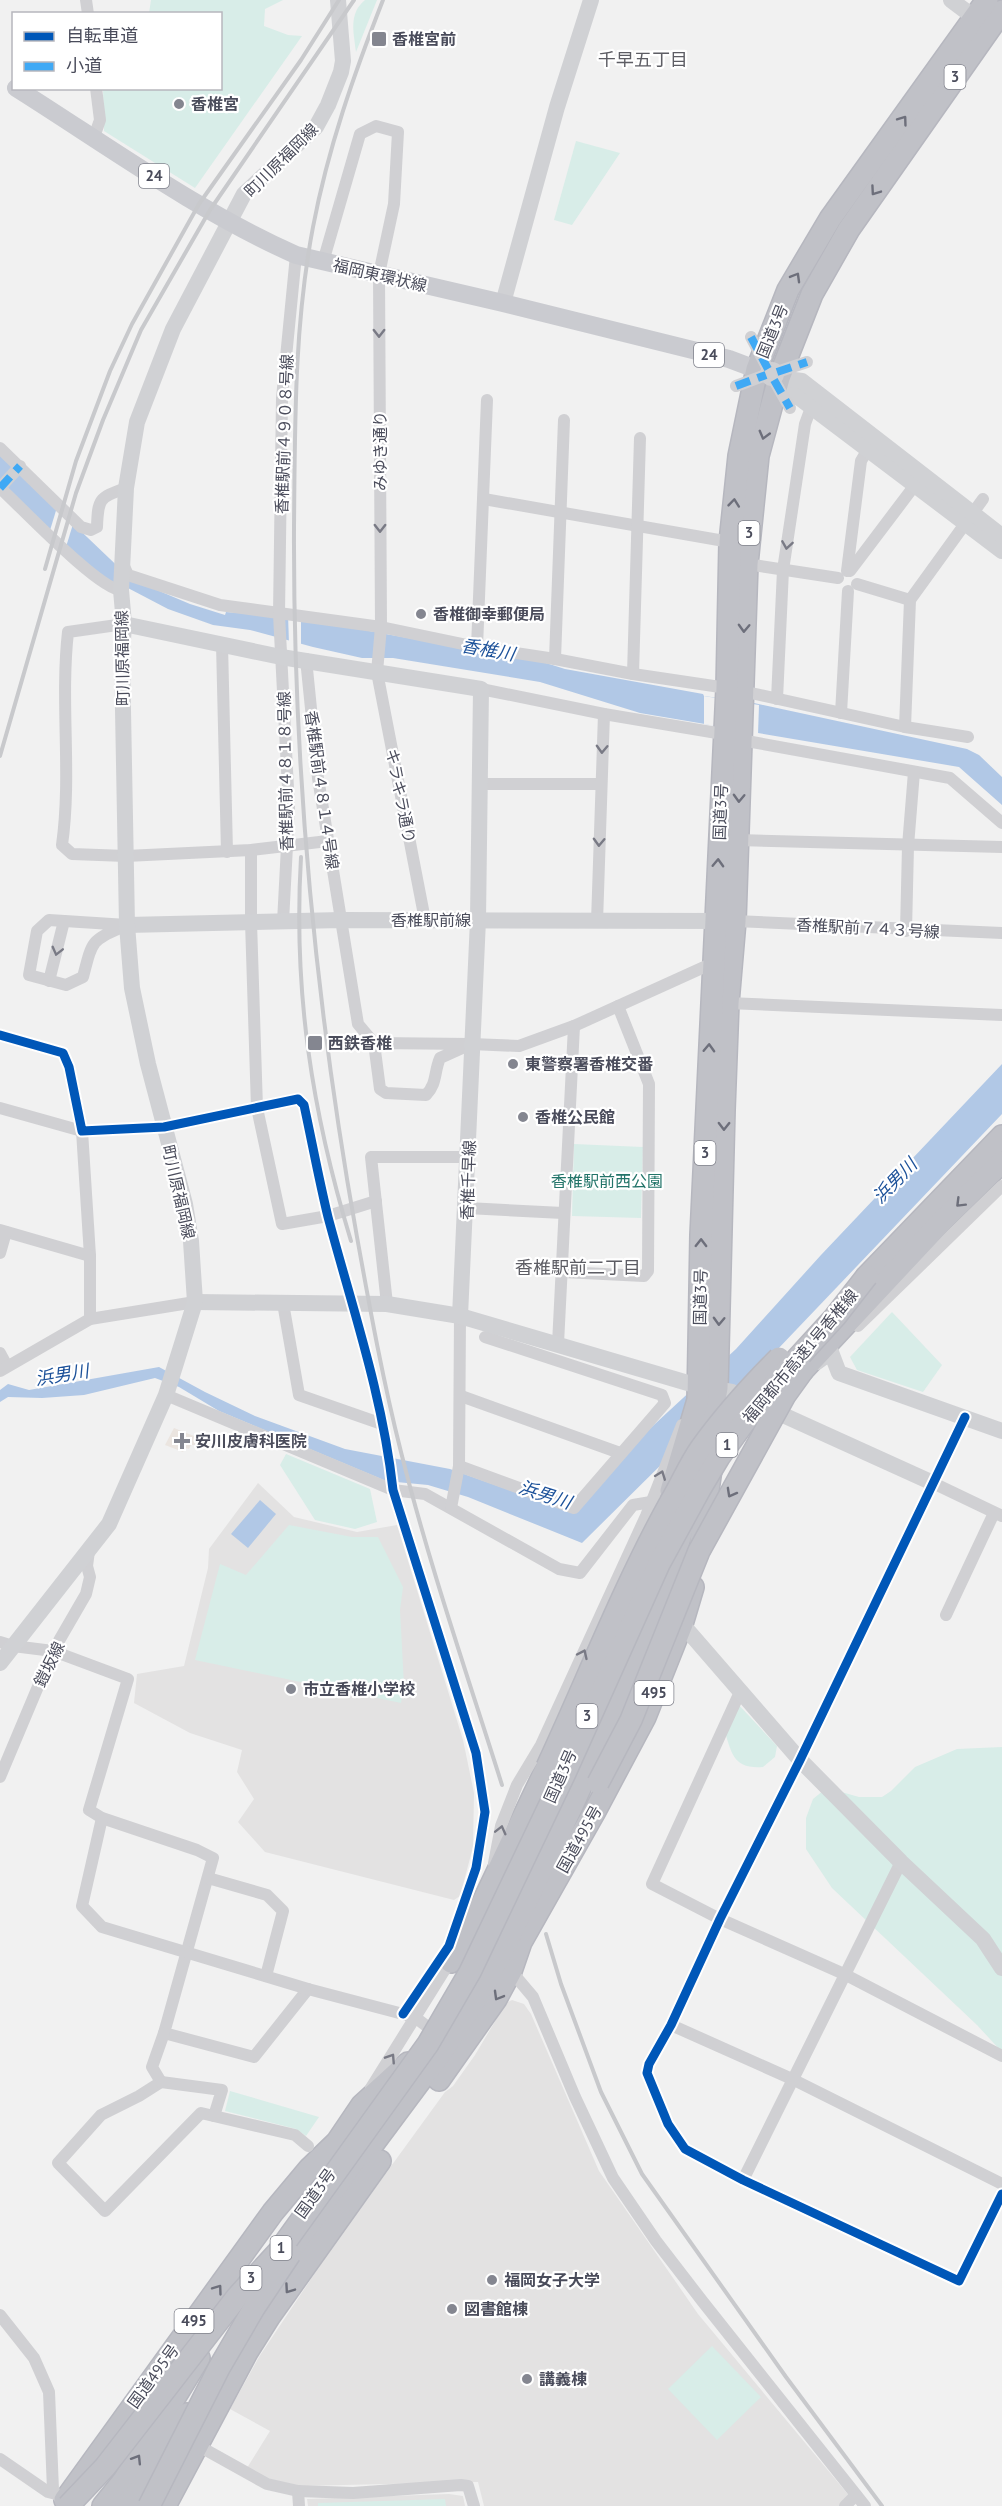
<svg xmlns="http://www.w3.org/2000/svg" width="1002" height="2506" font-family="'PT Sans','Noto Sans JP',sans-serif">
	<rect width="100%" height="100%" fill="#f1f1f1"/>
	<!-- education -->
	<g fill="#e3e2e2">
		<path d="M258,1483L294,1517L357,1532L397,1525L463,1740L474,1793L473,1847L460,1896L454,1900L265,1852L238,1822L254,1799L237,1772L242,1750L190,1733L134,1703L137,1674L184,1666L208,1568L209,1549Z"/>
		<path d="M512,2000L524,2004L531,2014L599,2171L698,2314L851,2498L842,2506H484L478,2482L298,2486L268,2481L247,2468L270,2431L230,2409L259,2357L333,2246L445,2092L453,2086L475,2055L506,2003Z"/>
		<path d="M449,2494L463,2496L465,2506H308L307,2499Z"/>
	</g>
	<!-- medical -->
	<path fill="#ebe5e0" d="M174,1428L199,1438L195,1445H191L189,1449L185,1448L183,1452L165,1445Z"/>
	<!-- green -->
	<g fill="#d8ede8">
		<path d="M151,0H283L265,9L264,26L288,35L302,36L195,188L104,131L103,89L220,88V14L149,13Z"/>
		<path d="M365,0H377L356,52C354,33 348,14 365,0Z"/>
		<path d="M576,141L620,153L572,225L554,220Z"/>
		<path d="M574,1144L643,1147L641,1218L572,1216Z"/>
		<path d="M892,1312L942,1365L923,1392L857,1370L850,1357Z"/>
		<path d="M286,1454L370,1489L377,1522L355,1529L315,1520L280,1465Z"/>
		<path d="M289,1525L352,1537H378L403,1587L400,1610L404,1685L401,1703L195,1660L220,1564L246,1575Z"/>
		<path d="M737,1703L777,1746L775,1757L763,1767C733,1769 732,1754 724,1729Z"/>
		<path d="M1002,1747V2052L977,2025L832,1888L806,1849V1818L813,1799L824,1790L831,1789L859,1797H882L891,1791L915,1767L957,1749Z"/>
		<path d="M230,2091L319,2117L306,2136L296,2129L225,2111Z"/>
		<path d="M712,2346L761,2397L717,2440L668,2389Z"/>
		<path d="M445,2499L446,2506H318V2503Z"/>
	</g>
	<!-- water -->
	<g fill="#b1c8e6">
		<path d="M0,454L131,579L190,604L225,615L226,612L292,617L546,663L565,669L703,694L704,696L754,703L967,749L979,755L1002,777V805L959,767L640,713L540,682L393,658H362L313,647L250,630L213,625L168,609L126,587L106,582L0,484Z"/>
		<path d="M1002,1064V1114L776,1351L582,1543L468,1497L428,1485L386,1481L219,1411L179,1387L155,1378L84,1395L42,1398L8,1397L0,1402V1390L8,1384L29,1390L159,1367L205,1392L255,1416L345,1449L450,1469L571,1512L643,1435L736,1349L821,1255Z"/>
		<path d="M260,1500L276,1514L248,1548L231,1534Z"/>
	</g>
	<!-- pier -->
	<g fill="#f1f1f1">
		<path d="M58,504L74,521L65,550L48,537Z"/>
		<path d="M288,614L301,615V647L289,644Z"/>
		<path d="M704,696L759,705L758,734L704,724Z"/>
	</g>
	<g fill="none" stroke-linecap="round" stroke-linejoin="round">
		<!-- highway casing -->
		<g stroke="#b6b7bf" stroke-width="24">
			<g id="highway">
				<path d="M867,1276L1002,1136"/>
				<path d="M803,1370L944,1219L1002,1162"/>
				<path d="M707,1442L717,1388L724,1110L728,1003L735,921L747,564L758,456L779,378L812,294L849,229L1002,11"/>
				<path d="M671,1491L698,1400L701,1235L727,688L730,542L739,456L757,369L788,290L830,219L987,0"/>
				<path d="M700,1548L711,1469"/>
				<path d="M451,1962L485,1898L547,1767"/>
				<path d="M439,2080L496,1999L511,1971L521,1942L595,1811L645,1717L682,1624L693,1587"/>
				<path d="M280,2269L446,2046L480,1992L509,1938L572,1806L659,1613L682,1530"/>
				<path d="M65,2500L273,2212L309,2169L337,2142L362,2105L408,2063"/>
				<path d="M103,2506L124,2480L199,2358"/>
				<path d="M126,2506L140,2489L187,2414"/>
				<path d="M165,2506L247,2352L269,2317L380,2161"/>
			</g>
		</g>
		<!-- street -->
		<g stroke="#d0d0d3" stroke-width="12">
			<path d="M86,0L88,14"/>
			<path d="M94,137L100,120L96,88"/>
			<path d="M323,262L360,134L376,126L398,132L394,204L379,274L381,627L377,672L425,920"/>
			<path d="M0,448L81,527L91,530L97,527C98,498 99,498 126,488"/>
			<path d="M0,488C20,506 99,590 121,590"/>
			<path d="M0,488L20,466"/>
			<path d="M484,499L730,542"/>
			<path d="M123,564L128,575L220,605L381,627L477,647L555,659L633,674L727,688"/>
			<path d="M747,564L838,578"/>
			<path d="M847,571L861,461L868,449"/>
			<path d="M850,571L915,485"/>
			<path d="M857,584L910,600"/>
			<path d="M124,624L68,632C60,703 72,774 62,845L72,854L126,856L251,850L328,841"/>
			<path d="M222,644L227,852"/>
			<path d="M477,647L487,400"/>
			<path d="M306,659L318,778L358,1024L374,1043"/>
			<path d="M555,659L564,420"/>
			<path d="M633,674L640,438"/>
			<path d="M481,689L604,714L723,734"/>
			<path d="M742,691L905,727L968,737"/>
			<path d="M777,699L783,570L805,424L812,405"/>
			<path d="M841,713L848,591"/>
			<path d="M905,727L910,600L983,499"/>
			<path d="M741,740L950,778L1002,823"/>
			<path d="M480,784H601"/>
			<path d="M738,840L1002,847"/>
			<path d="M251,850V922L257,1108L282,1224L328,1216L376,1201"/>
			<path d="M49,920L127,925C91,941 93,938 83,977L66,985L29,975L37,931Z"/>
			<path d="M735,921L1002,933"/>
			<path d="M283,922L289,808L279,614L282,398L296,255"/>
			<path d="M597,922L604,714"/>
			<path d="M906,931L908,846L914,772"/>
			<path d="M49,981L64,921"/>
			<path d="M728,1003L1002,1015"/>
			<path d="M0,1035L63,1053L69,1067L82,1131L164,1127L298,1099L304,1105C312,1142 319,1180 328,1217C352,1307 383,1397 393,1490L476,1753L485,1812L476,1868L449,1946L403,2014"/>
			<path d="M374,1043L471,1044L440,1058C434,1072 437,1084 426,1095L386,1093L380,1089Z"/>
			<path d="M471,1044L519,1046L574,1026L713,963"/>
			<path d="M0,1108L82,1131L90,1256V1319"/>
			<path d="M467,1208L563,1213"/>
			<path d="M0,1230L90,1256"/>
			<path d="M0,1253L6,1232"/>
			<path d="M563,1272L644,1276L648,1271L649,1084L618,1006"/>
			<path d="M283,1303L299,1395L382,1424"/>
			<path d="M387,1304L371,1157H469"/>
			<path d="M858,1326L1002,1186"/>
			<path d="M558,1344L574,1026"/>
			<path d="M0,1353L7,1366"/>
			<path d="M0,1371L90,1319L195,1302"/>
			<path d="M166,1395L393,1490L425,1494L559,1569L580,1573L633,1505L651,1502"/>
			<path d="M461,1396L620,1453"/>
			<path d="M965,1417L800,1760L720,1919L671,2025L649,2064L647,2073L668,2124L685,2149L743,2180L959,2281L1002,2194"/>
			<path d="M459,1466L574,1508L665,1403L662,1395L485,1337"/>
			<path d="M933,1483L1002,1516"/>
			<path d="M451,1508L459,1466L460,1316"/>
			<path d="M946,1615L994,1513"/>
			<path d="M0,1642L13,1646L53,1651L128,1679L89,1810L102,1818L197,1850L213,1858L164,2033L254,2057L308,1989"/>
			<path d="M740,1692L652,1884L720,1919L844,1974L1002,2056"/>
			<path d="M0,1777L53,1651L86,1594L90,1577L87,1566L89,1551"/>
			<path d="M102,1818L82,1906L102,1927L308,1989L403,2014L416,2018L433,2031"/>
			<path d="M494,1863L501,1826L517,1785L541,1745L646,1516L682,1425"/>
			<path d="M208,1878L267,1895L283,1911L266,1976"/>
			<path d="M511,1971L533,1997L575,2097L613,2178L656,2241L703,2302L865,2506"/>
			<path d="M671,2025L792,2079L1002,2184"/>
			<path d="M164,2033L152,2067L161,2082L139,2096L101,2115L58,2163L105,2211L201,2113L295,2135L308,2146"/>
			<path d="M161,2082L222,2090L214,2116"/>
			<path d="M371,2088L452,1958"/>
			<path d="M743,2180L901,1862"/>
			<path d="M0,2315L34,2358L49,2392L53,2490L63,2502"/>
			<path d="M197,2445L267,2484L298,2491L353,2493L461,2485L468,2486L474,2506"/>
			<path d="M0,2459L48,2492L56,2494"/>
			<path d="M298,2491L299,2506"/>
			<path d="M845,2506L856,2495"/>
		</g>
		<!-- secondary -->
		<g stroke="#d0d1d4" stroke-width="16">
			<path d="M951,0L975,18"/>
			<path d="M503,303L557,107L591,0"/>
			<path d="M779,378L793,393L1002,551"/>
			<path d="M779,378L802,381L1002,536"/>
			<path d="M124,624L281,657L481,689L478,920L460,1316"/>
			<path d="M127,925L342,920L726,921"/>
			<path d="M195,1302L387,1304L460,1316L698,1386L732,1392L933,1483"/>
			<path d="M817,1362L831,1352L839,1373L1002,1431"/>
			<path d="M682,1624L800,1760L901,1862L983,1939L1002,1968"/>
			<path d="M0,1663L109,1524L166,1395L195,1302L191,1241L185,1204L148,1064L132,988L127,925L122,656L124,624L121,590L126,488L137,422L173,329L244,194L316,127L328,105L341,72L343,61L338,0"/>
		</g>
		<!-- primary -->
		<path stroke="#cacbd0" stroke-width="18" d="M16,88C108,146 197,211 296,255L503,303L729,359L769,374"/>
		<!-- highway -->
		<use href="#highway" stroke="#c0c1c7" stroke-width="21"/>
		<!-- rail -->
		<g stroke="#c8c9cc" stroke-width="4">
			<path d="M383,0C354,74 328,148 313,227C294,326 295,426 294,527C293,765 315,1003 357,1237C370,1309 383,1381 401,1452C429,1564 467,1674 502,1785"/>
			<path d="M45,569L76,461L110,371L132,324L199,204L301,60L339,0"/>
			<path d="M0,756L76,493L103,420L141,330L210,210L354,0"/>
			<path d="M301,857C293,992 312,1112 351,1241"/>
			<path d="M546,1934L561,1984L601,2092L642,2174L786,2377L882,2506"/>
		</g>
		<!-- highway-bridge casing -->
		<g stroke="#b6b7bf" stroke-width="24" stroke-linecap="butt">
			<g id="highway-bridge">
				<path d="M547,1767C588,1679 623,1588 670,1503C681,1485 689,1465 701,1448C724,1416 751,1386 779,1358"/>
				<path d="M598,1783L631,1720L699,1551L785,1395L803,1370"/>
				<path d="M68,2506L105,2467L237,2297L279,2251L428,2044L470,1972L565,1773L659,1564L700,1489L719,1457L764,1395L835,1317L867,1276"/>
				<path d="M149,2506L219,2368L254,2308L290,2254"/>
			</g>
		</g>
		<!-- street-bridge -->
		<g stroke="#d0d0d3" stroke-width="12">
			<path d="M751,337L768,369"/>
			<circle cx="772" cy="374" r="6"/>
			<path d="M777,372L807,362"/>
			<path d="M774,380L790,408"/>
			<path d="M736,386L766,375"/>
		</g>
		<!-- highway-bridge -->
		<use href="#highway-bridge" stroke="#c0c1c7" stroke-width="21"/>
		<!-- quiet -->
		<g stroke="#3fa9f5" stroke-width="8" stroke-dasharray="15 8" stroke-linecap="butt">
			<path d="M751,337L768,369"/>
			<path d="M777,372L807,362"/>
			<path d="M774,380L790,408"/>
			<path d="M736,386L766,375"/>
			<path d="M0,488L20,466"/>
		</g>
		<!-- cycleway casing -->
		<g stroke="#fff" stroke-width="13">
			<g id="cycleway">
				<path d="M0,1035L63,1053L69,1067L82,1131L164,1127L298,1099L304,1105C312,1142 319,1180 328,1217C352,1307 383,1397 393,1490L476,1753L485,1812L476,1868L449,1946L403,2014"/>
				<path d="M965,1417L800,1760L720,1919L671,2025L649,2064L647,2073L668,2124L685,2149L743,2180L959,2281L1002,2194"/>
			</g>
		</g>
		<!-- cycleway -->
		<use href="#cycleway" stroke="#0057b8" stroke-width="9"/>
	</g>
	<!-- one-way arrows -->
	<defs><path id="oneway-chevron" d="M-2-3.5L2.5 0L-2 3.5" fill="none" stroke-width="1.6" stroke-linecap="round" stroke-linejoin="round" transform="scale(1.5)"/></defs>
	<g stroke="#6d6f7b">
		<use href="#oneway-chevron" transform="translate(903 120) rotate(-54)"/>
		<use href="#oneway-chevron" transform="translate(875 191) rotate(125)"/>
		<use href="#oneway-chevron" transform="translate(796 277) rotate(-60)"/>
		<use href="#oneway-chevron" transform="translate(764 435) rotate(105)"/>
		<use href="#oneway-chevron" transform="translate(734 503) rotate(-84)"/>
		<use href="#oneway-chevron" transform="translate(744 628) rotate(92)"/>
		<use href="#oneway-chevron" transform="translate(739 798) rotate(92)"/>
		<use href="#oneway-chevron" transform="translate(718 863) rotate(-88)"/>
		<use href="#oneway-chevron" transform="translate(709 1048) rotate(-88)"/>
		<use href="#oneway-chevron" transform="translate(724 1126) rotate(91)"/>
		<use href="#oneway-chevron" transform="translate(960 1203) rotate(135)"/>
		<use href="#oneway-chevron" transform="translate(701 1243) rotate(-89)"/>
		<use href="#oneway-chevron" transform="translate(719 1321) rotate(92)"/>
		<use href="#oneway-chevron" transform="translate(731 1493) rotate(119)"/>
		<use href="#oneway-chevron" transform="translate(498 1996) rotate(120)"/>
		<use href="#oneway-chevron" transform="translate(218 2289) rotate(-54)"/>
		<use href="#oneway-chevron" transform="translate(289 2289) rotate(125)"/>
		<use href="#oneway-chevron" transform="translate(137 2459) rotate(-58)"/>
	</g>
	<g stroke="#797a85">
		<use href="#oneway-chevron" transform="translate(379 333) rotate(90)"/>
		<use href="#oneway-chevron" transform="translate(380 528) rotate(90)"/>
		<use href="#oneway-chevron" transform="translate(787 545) rotate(99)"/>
		<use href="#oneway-chevron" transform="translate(602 749) rotate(92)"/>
		<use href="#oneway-chevron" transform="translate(599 842) rotate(92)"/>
		<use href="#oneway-chevron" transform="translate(57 951) rotate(104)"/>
		<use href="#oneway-chevron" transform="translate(661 1475) rotate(-69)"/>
		<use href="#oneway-chevron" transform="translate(583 1654) rotate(-65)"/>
		<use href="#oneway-chevron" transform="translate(501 1830) rotate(-76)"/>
		<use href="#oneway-chevron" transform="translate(391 2058) rotate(-57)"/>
	</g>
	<!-- markers -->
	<g fill="#848690" stroke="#fff" stroke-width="2">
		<rect x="371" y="31" width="16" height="16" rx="3"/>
		<circle cx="179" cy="104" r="6"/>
		<circle cx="421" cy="614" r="6"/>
		<rect x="307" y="1035" width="16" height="16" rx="3"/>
		<circle cx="513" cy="1064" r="6"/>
		<circle cx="523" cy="1117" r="6"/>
		<path d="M179 1432h6v6h6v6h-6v6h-6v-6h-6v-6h6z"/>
		<circle cx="291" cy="1689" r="6"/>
		<circle cx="492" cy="2280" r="6"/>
		<circle cx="452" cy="2309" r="6"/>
		<circle cx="527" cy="2379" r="6"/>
	</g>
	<g text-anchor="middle" stroke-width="4.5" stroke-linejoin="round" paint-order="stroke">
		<!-- shield labels -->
		<g fill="#fff" stroke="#80828c" stroke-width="1.5">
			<rect x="944.5" y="65" width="21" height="24" rx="4.5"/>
			<rect x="139" y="164" width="30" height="24" rx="4.5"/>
			<rect x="694" y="343" width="30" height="24" rx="4.5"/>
			<rect x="738.5" y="521" width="21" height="24" rx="4.5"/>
			<rect x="694.5" y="1141" width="21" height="24" rx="4.5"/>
			<rect x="716.5" y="1433" width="21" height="24" rx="4.5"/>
			<rect x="634.5" y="1681" width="39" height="24" rx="4.5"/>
			<rect x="576.5" y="1704" width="21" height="24" rx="4.5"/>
			<rect x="270.5" y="2236" width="21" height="24" rx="4.5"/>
			<rect x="240.5" y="2266" width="21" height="24" rx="4.5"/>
			<rect x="174.5" y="2309" width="39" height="24" rx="4.5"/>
		</g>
		<g font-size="15" font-weight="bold" fill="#4a4c5b">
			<text x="955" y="82">3</text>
			<text x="154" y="181">24</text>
			<text x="709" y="360">24</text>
			<text x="749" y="538">3</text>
			<text x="705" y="1158">3</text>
			<text x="727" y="1450">1</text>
			<text x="654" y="1698">495</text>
			<text x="587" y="1721">3</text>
			<text x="281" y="2253">1</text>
			<text x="251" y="2283">3</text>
			<text x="194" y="2326">495</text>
		</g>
		<!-- poi labels -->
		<g font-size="16" font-weight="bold" fill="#4a4c5b" stroke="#fff" text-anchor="start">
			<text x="392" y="45">香椎宮前</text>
			<text x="191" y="110">香椎宮</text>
			<text x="433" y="620">香椎御幸郵便局</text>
			<text x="328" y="1049">西鉄香椎</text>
			<text x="525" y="1070">東警察署香椎交番</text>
			<text x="535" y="1123">香椎公民館</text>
			<text x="195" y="1447">安川皮膚科医院</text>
			<text x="303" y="1695">市立香椎小学校</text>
			<text x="504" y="2286">福岡女子大学</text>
			<text x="464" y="2315">図書館棟</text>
			<text x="539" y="2385">講義棟</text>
		</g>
		<!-- street labels -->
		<g font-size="16" fill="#4a4c5b" stroke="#fff">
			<text transform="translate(281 160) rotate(-45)" y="6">町川原福岡線</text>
			<text transform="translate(380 275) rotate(13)" y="6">福岡東環状線</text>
			<text transform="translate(772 331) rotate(-68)" y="6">国道3号</text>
			<text transform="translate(284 434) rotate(-88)" y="6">香椎駅前４９０８号線</text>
			<text transform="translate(380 451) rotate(-90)" y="6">みゆき通り</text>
			<text transform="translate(122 658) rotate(-91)" y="6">町川原福岡線</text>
			<text transform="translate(285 771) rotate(-91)" y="6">香椎駅前４８１８号線</text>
			<text transform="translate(322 790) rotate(82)" y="6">香椎駅前４８１４号線</text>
			<text transform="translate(401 796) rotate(79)" y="6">キラキラ通り</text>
			<text transform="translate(720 812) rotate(-88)" y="6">国道3号</text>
			<text x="431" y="926">香椎駅前線</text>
			<text transform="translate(868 928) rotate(3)" y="6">香椎駅前７４３号線</text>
			<text transform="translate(468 1180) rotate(-88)" y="6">香椎千早線</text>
			<text transform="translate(179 1192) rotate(77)" y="6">町川原福岡線</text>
			<text transform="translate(700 1297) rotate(-89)" y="6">国道3号</text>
			<text transform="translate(800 1356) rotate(-50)" y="6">福岡都市高速1号香椎線</text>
			<text transform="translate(49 1664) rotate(-64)" y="6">鎧坂線</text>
			<text transform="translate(560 1776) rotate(-66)" y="6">国道3号</text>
			<text transform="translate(579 1839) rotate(-61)" y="6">国道495号</text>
			<text transform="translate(315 2193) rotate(-54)" y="6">国道3号</text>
			<text transform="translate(153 2376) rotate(-54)" y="6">国道495号</text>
		</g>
		<!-- park labels -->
		<g font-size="16" fill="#227469" stroke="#fff">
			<text x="607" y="1187">香椎駅前西公園</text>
		</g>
		<!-- neighbourhood labels -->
		<g font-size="18" fill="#5d5d64" stroke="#fff">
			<text x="643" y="66">千早五丁目</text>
			<text x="578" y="1274">香椎駅前二丁目</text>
		</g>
		<!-- water labels -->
		<g font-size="18" font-style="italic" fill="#1d529a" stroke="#fff">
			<text transform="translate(488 650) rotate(10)" y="6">香椎川</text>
			<text transform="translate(895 1181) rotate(-46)" y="6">浜男川</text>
			<text transform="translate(62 1375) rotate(-9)" y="6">浜男川</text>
			<text transform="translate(545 1495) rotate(18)" y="6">浜男川</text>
		</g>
	</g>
	<!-- legend -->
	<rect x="12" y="12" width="210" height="78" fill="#ffffff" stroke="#b7b7bd" stroke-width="1.5"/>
	<rect x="24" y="32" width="30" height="9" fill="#0057b8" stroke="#b7b7bd" stroke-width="1.5"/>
	<text x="66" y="42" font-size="18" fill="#4a4c5b">自転車道</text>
	<rect x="24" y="62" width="30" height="9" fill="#3fa9f5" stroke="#b7b7bd" stroke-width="1.5"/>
	<text x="66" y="72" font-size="18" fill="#4a4c5b">小道</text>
</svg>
